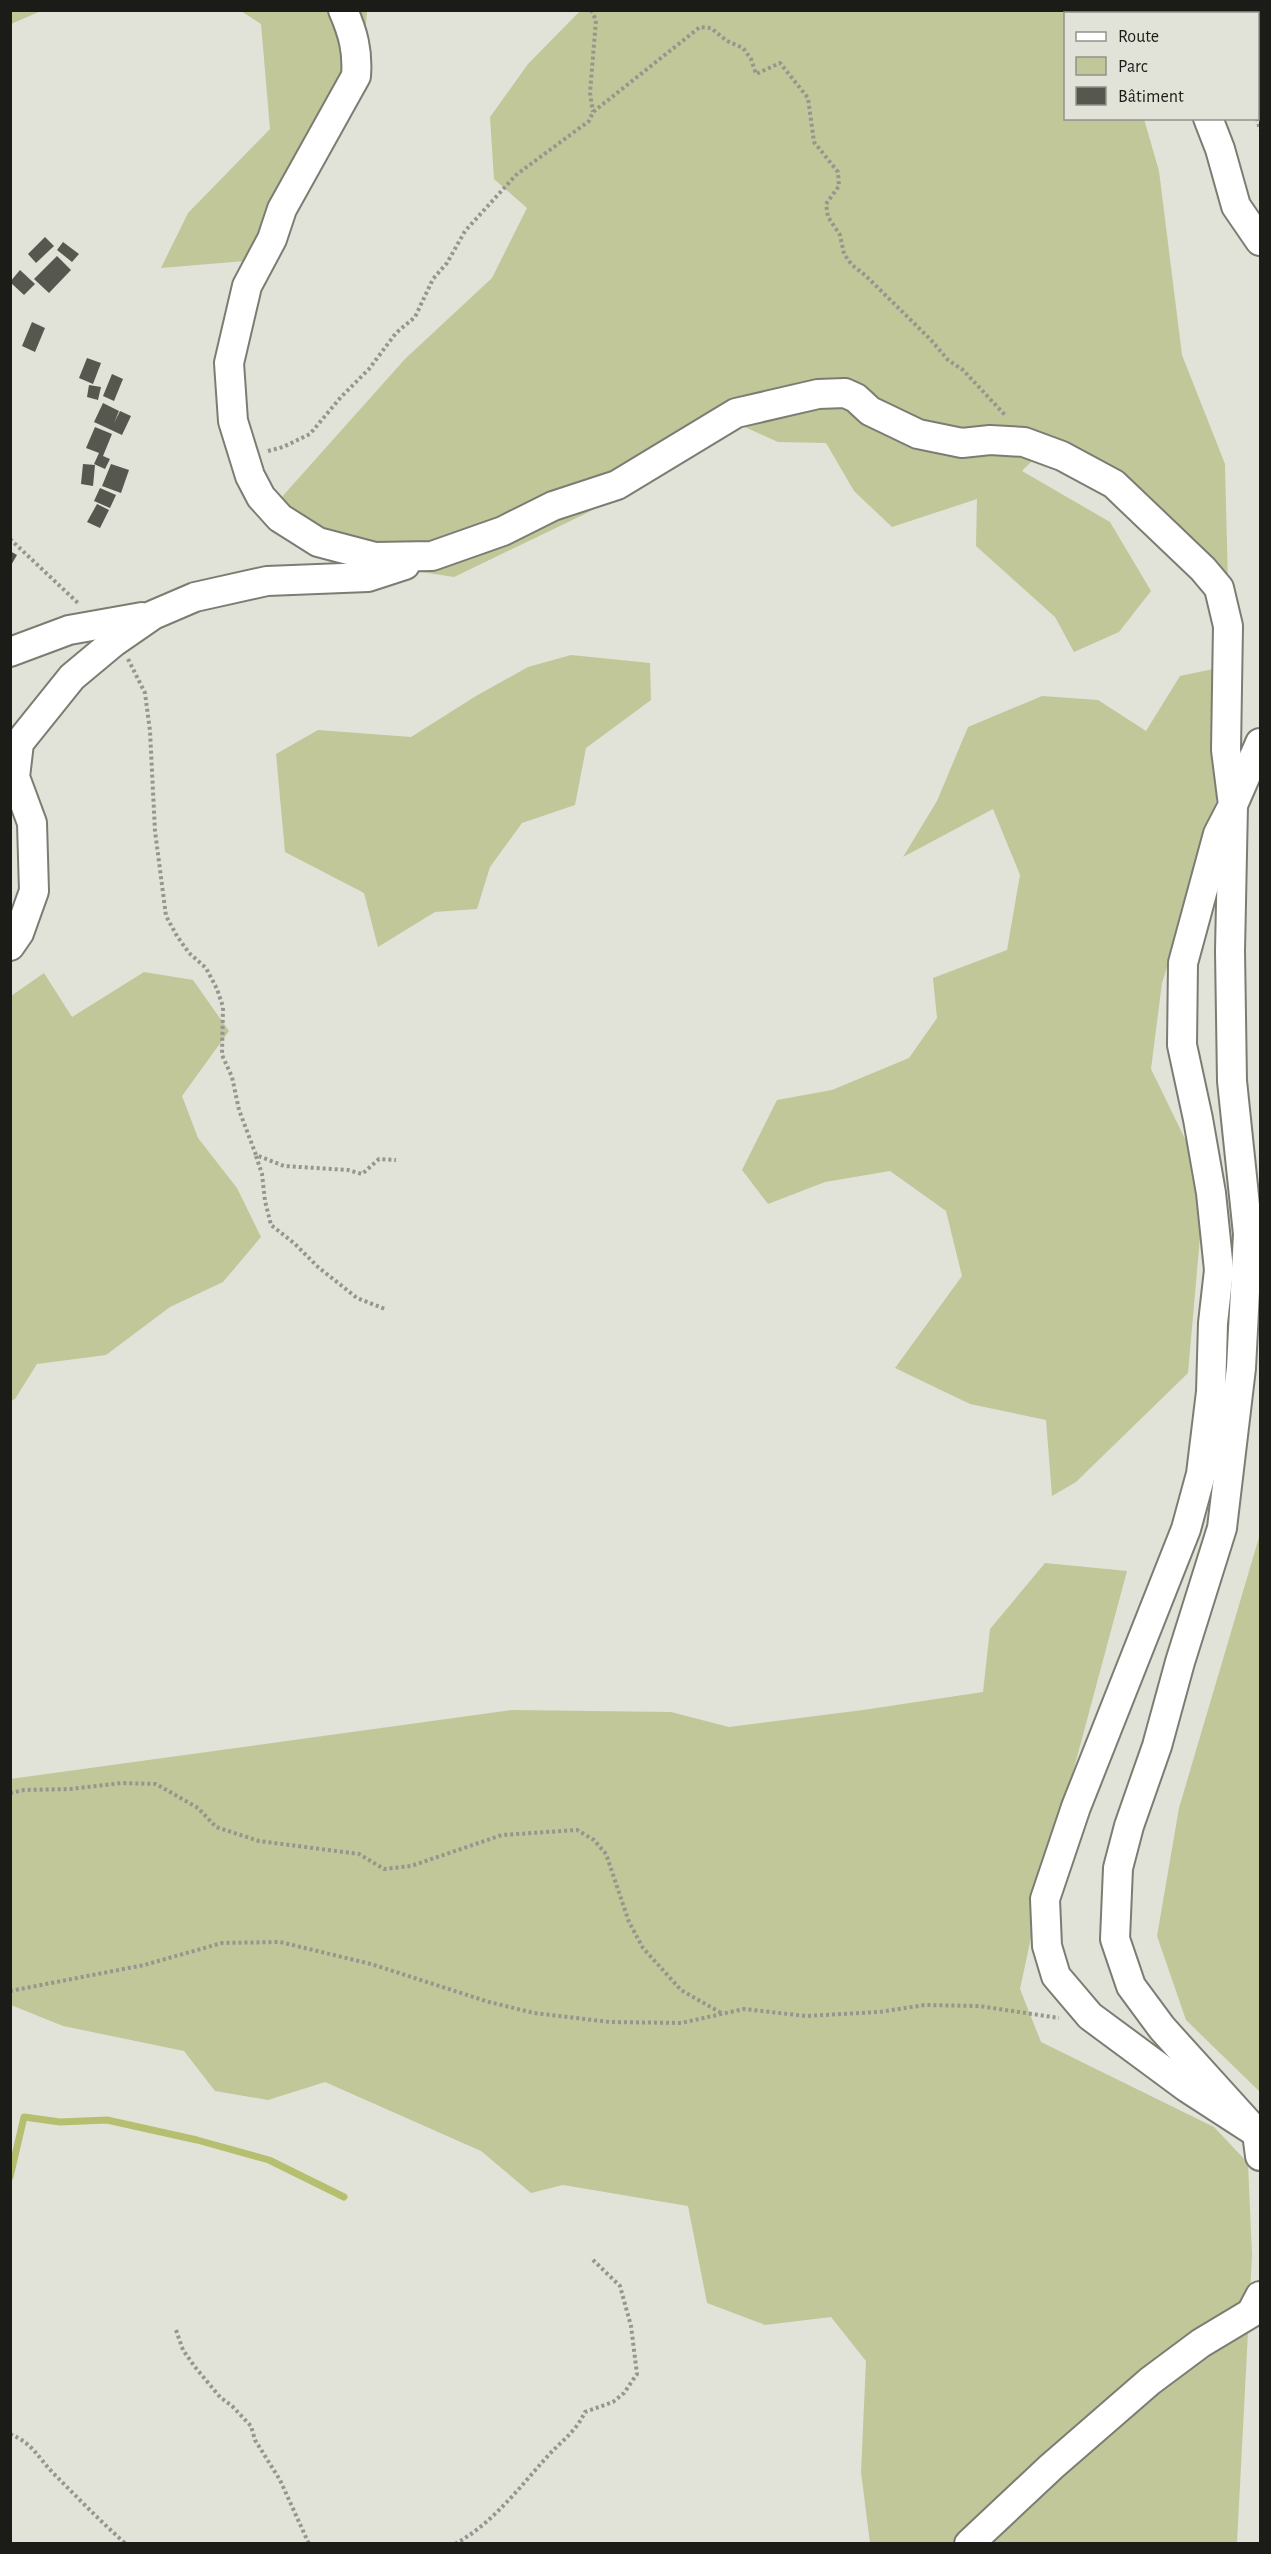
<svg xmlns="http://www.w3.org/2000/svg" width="1271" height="2554" font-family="'Alegreya Sans',sans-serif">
	<rect width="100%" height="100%" fill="#e1e3d8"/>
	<!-- green -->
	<g fill="#c1c799">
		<path d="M11,10H41V11L11,24Z"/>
		<path d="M241,11H367L364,55L245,261L161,268L188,213L270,129L261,24Z"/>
		<path d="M580,11H1120V13L1066,14V118L1144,119L1159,171L1182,355L1225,464L1228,585L1048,445L1022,471L1110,522L1151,591L1119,632L1074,652L1055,617L976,546L977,499L892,527L854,491L826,443L778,442L727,419L663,467L587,513L454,577L349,561L272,508L405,359L492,278L527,208L494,179L490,117L528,64Z"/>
		<path d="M571,655L650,663L651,700L586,748L575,805L522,823L490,867L477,909L435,912L378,947L364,893L285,852L276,754L318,730L411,737L476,696L528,667Z"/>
		<path d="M1218,668L1216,812L1162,983L1151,1069L1205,1180L1188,1373L1076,1482L1052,1496L1046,1420L970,1404L895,1368L962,1276L946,1211L890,1171L825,1182L768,1204L742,1170L777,1100L832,1090L909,1058L937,1018L933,978L1007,950L1020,875L993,809L903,857L937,801L968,727L1042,696L1098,700L1146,731L1180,676Z"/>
		<path d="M144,972L193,980L229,1031L182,1096L198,1138L237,1188L261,1237L223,1282L170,1307L106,1355L37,1364L15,1399L11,1401V996L44,973L72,1017Z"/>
		<path d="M1260,1534V2092L1186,2020L1157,1936L1179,1808Z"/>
		<path d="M1045,1563L1127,1571L1041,1891L1020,1989L1041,2042L1214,2127L1248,2163L1252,2255L1237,2543H870L861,2472L866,2361L831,2317L765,2325L707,2303L688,2206L563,2185L531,2193L481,2151L325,2082L268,2100L215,2091L184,2051L63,2026L11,2005L10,1779L512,1710L671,1712L729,1727L863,1710L983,1692L990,1629Z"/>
	</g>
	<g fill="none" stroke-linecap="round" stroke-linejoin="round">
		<!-- stream -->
		<path stroke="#b6bf6f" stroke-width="7" d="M10,2177L24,2117L60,2122L107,2120L197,2140L269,2160L344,2197"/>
	</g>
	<!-- building -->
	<g fill="#56574e">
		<path d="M45,237L54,246L36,263L28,254Z"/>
		<path d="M63,242L79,254L72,262L57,250Z"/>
		<path d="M57,256L71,270L49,293L34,279Z"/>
		<path d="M20,270L35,284L24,295L10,282Z"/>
		<path d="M32,322L45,328L35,352L22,346Z"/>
		<path d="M87,358L101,363L93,384L79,378Z"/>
		<path d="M112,374L123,379L114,401L103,396Z"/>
		<path d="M89,385L101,387L98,400L87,397Z"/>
		<path d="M103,403L119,411L114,423L120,411L131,416L122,435L94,422Z"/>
		<path d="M95,427L112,434L103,456L110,459L105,469L94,464L99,453L86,448Z"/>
		<path d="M83,464L95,465L93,486L81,484Z"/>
		<path d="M111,464L129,470L121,493L102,486Z"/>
		<path d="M100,488L116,495L110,508L94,501Z"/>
		<path d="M97,504L109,510L100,528L87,522Z"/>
		<path d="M10,551L17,555L10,567Z"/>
	</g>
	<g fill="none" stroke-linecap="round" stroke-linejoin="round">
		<!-- minor casing -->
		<g stroke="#7b7d73" stroke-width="32">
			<g id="minor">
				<path d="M343,10C353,33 358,51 356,76L282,209L272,239L247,286L229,363L233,421L250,476L261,497L280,518L318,542L375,557L432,556L503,531L553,506L617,485L736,413L818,394L845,393L856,398L870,411L918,434L962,443L990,440L1024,442L1062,456L1114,484L1203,569L1219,588L1228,626L1226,750L1233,805L1218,834L1183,963L1182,1045L1198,1119L1211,1193L1219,1270L1213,1323L1211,1392L1201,1474L1186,1529L1076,1807L1045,1899L1047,1946L1056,1976L1090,2016L1186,2087L1257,2133"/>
				<path d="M1160,10L1161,14"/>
				<path d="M1208,118L1220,149L1236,206L1260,241"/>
				<path d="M10,652L69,630L142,617"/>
				<path d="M1260,743L1233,805L1230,951L1232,1081L1248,1234L1241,1368L1222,1528L1180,1662L1157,1746L1129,1826L1118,1868L1115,1939L1131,1986L1162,2028L1257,2133L1260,2156"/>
				<path d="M10,946L19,933L34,891L32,823L15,777L19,743L72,677L114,642L153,615L195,597L267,581L368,577L405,565"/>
				<path d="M969,2544L1051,2467L1150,2381L1201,2343L1251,2313L1260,2296"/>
			</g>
		</g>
		<!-- path -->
		<g stroke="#95978f" stroke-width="4" stroke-dasharray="3 3" stroke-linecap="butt">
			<path d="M591,10L596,20L590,93L593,112"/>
			<path d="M1205,10L1206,14"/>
			<path d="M1257,118L1260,130"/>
			<path d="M268,451L283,447L310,434L341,397L369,369L396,333L415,317L433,279L447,263L465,231L516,175L589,121L593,112L700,27L711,28L727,41L743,48L751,59L756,74L780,63L808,98L814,142L838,172L839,186L826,204L828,217L840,235L844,254L852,265L865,275L931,340L948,360L963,370L1005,415"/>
			<path d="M10,539L78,603"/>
			<path d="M128,659L145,693L150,731L155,831L166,916L177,936L189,953L206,968L217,989L223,1007L222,1055L232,1077L239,1110L256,1155L284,1166L348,1170L362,1174L379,1159L396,1160"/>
			<path d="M256,1156L262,1174L265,1201L271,1225L294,1243L318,1267L357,1298L385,1309"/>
			<path d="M10,1793L24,1790L70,1789L122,1783L156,1784L198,1808L216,1827L259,1841L359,1854L384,1869L411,1866L502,1835L577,1830L594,1840L606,1854L629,1922L643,1948L681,1990L723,2014"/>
			<path d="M10,1991L144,1965L222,1943L280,1942L371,1964L489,2002L534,2013L610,2022L681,2023L744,2009L806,2016L879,2012L925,2005L979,2006L1059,2018"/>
			<path d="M176,2330L183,2350L195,2367L220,2397L232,2406L251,2426L255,2440L280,2480L309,2544"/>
			<path d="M10,2434C34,2444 38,2458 55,2475C78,2498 101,2522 126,2544"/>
			<path d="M455,2544C492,2524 519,2488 546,2458C560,2442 576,2432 585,2412L613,2402L624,2393L637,2374L631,2326L620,2286L592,2259"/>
		</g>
		<!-- minor -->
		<use href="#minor" stroke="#fff" stroke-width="28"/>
	</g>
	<!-- border -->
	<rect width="1271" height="2554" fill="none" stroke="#1b1c18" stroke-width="24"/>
	<!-- legend -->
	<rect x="1064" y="12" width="195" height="108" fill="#e1e3d8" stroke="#92938b" stroke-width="1.5"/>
	<rect x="1076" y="32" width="30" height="9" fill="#ffffff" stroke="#92938b" stroke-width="1.5"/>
	<text x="1118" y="42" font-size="18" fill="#1b1c18">Route</text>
	<rect x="1076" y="57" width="30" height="18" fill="#c1c799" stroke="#92938b" stroke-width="1.5"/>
	<text x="1118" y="72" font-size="18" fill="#1b1c18">Parc</text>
	<rect x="1076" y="87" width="30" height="18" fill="#56574e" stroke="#92938b" stroke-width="1.5"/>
	<text x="1118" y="102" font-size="18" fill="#1b1c18">Bâtiment</text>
</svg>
